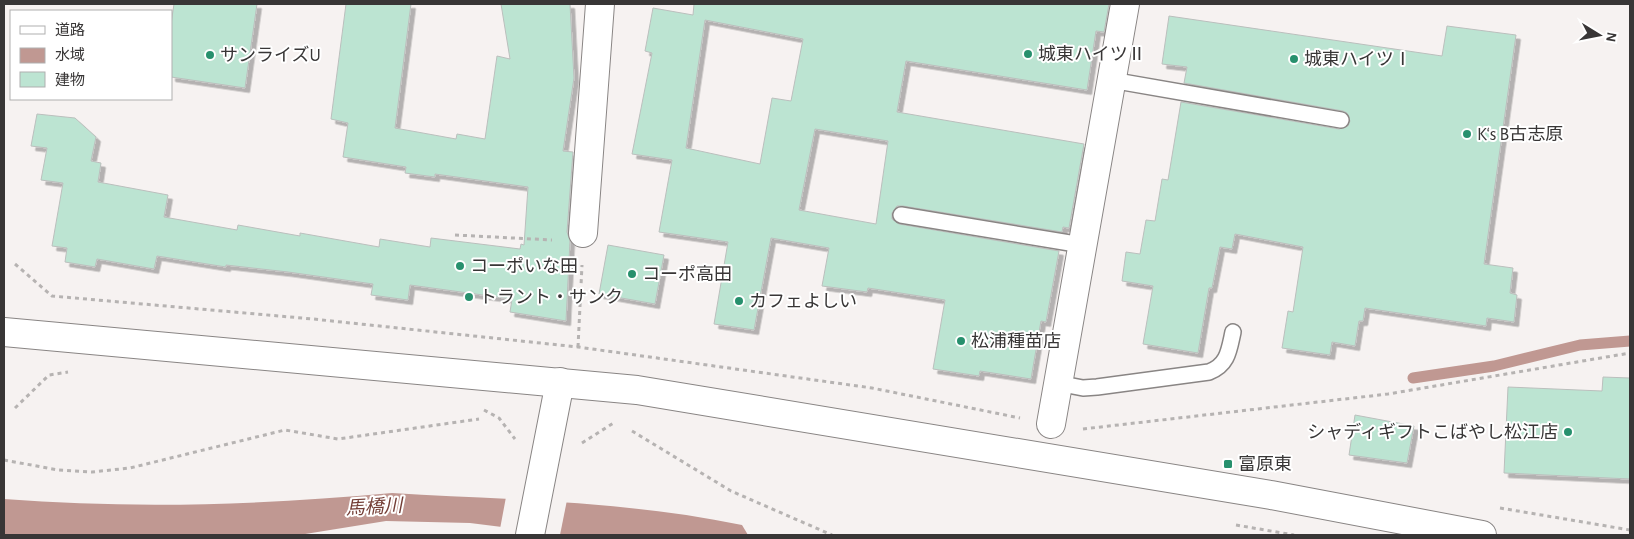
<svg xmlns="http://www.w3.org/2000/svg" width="1634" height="539" font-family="'Alegreya Sans','Noto Sans JP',sans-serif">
	<defs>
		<filter id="shadow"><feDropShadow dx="4.5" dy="4.5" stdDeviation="0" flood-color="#0004"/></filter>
	</defs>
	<rect width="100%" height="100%" fill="#f6f2f1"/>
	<!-- water -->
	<path fill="#c09892" d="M392,493C509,500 627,501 742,525L748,535H565L470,523L386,521L299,535H4V499C134,509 261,505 392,493Z"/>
	<!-- pier -->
	<path fill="#f6f2f1" d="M506,497L567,500L560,535L500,529Z"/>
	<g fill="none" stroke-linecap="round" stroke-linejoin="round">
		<!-- stream -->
		<path stroke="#c09892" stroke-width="11" d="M1413,378L1494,366L1580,345L1630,341"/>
	</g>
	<!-- building -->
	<g fill="#bce4d2" stroke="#bbbfbd" fill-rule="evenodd" filter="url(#shadow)">
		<path d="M174,4H257L245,88L171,77V24Z"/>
		<path d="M346,4H411L395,128L456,139L457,134L485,139L497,56L510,59L501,4H570L574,78L563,151L573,152L567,232L570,241L566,321L510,312L512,299L410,285L408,300L371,295L373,284L288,272L226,265V267L157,256L154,269L97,259L95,267L65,262L67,248L52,246L63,183L41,180L47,148L31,146L37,114L75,118L96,137L91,161L101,163L98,182L168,195L164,217L237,230L238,225L300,236V233L379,247L380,239L430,247L431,238L520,249L521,244L524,245L528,187L435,174V177L405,173L406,167L343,157L348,123L331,119Z"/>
		<path d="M694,4H1109L1104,32L1096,31L1087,90L906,61L897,112L1084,144L1069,228L1063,227L1062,232L903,206H897L892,213V219L899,224L1059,251L1046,322L1041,321L1031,379L980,371L979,376L933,369L945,300L868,288L867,292L822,286L829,248L771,238L754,330L714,324L728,242L659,232L672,160L632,154L652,53L645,51L653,8L693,15ZM705,20L803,39L791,101L772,98L760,164L686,148ZM815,129L888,141L876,224L799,210Z"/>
		<path d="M1169,16L1442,56L1447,26L1516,35L1484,264L1513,268L1510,293L1517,295L1514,322L1487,318L1486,326L1365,308L1363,321H1359L1355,346L1332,342L1330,355L1282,348L1288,311L1293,312L1303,247L1235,234L1232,249L1220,247L1212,288H1209L1198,353L1143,344L1153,286L1122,281L1126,252L1140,254L1146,220L1155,221L1162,179L1168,180L1181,102L1339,129L1348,126L1350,121L1347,113L1343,111L1184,83L1187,67L1162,64Z"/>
		<path d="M608,245L664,255L655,304L599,294Z"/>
		<path d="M1603,377L1630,378V479L1504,473L1508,387L1602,391Z"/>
		<path d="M1355,415L1414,426L1407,463L1349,455Z"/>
	</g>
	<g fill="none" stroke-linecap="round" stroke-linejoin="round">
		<!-- service casing -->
		<g stroke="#898584" stroke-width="18">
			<g id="service">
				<path d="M1111,80L1341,120"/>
				<path d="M901,215L1082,245"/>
				<path d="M1057,383L1083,388L1097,387L1209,372C1228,365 1229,350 1233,332"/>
			</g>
		</g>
		<!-- minor casing -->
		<g stroke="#898584" stroke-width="30">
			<g id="minor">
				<path d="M583,233L600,4"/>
				<path d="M1051,424L1125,4"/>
			</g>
		</g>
		<!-- tertiary casing -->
		<g stroke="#898584" stroke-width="30">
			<g id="tertiary">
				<path d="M4,332L637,390L1271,495L1482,535"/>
				<path d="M530,535L560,382"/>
			</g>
		</g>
		<!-- path -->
		<g stroke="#b6b3b2" stroke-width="3" stroke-dasharray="4 4" stroke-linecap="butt">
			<path d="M455,235L552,240"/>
			<path d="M15,264L52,296L313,319L578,347L872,388L1020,418"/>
			<path d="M578,347L582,265"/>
			<path d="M15,408L49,375L68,372"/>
			<path d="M484,410L499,418L515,439"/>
			<path d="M1083,429L1388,394L1630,353"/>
			<path d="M632,431L731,491L832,535"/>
			<path d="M582,443L615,422"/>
			<path d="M4,460L58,470L92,472L130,468L285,430L338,439L479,419"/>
			<path d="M1500,508L1630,530"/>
			<path d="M1236,525L1294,535"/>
		</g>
		<!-- service -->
		<use href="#service" stroke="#fff" stroke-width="15"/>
		<!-- minor -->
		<use href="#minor" stroke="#fff" stroke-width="28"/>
		<!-- tertiary -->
		<use href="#tertiary" stroke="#fff" stroke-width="28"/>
	</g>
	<!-- markers -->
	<g fill="#27906d" stroke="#fff" stroke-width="2">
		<circle cx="1028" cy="54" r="5"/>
		<circle cx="210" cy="55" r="5"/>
		<circle cx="1294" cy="59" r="5"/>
		<circle cx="1467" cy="134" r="5"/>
		<circle cx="460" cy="266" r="5"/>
		<circle cx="632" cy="274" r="5"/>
		<circle cx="469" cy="297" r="5"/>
		<circle cx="739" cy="301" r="5"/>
		<circle cx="961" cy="341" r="5"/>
		<circle cx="1568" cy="432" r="5"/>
		<rect x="1223" y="459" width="10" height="10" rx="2.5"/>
	</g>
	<g text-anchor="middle" stroke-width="4" stroke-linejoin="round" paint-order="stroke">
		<!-- poi labels -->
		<g font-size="18" fill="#383636" stroke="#fff" text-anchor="start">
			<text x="1038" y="60">城東ハイツⅡ</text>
			<text x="220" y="61">サンライズU</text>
			<text x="1304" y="65">城東ハイツⅠ</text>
			<text x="1477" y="140">K‘s B古志原</text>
			<text x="470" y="272">コーポいな田</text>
			<text x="642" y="280">コーポ高田</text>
			<text x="479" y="303">トラント・サンク</text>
			<text x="749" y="307">カフェよしい</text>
			<text x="971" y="347">松浦種苗店</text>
			<text x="1558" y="438" text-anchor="end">シャディギフトこばやし松江店</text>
			<text x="1238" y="470">富原東</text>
		</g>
		<!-- water labels -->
		<g font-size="19" font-style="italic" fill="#733d35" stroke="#fff">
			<text transform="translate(374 506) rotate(-3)" y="7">馬橋川</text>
		</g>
	</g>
	<!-- border -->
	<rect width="1634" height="539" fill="none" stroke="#383636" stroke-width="10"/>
	<!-- legend -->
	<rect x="10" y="10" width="162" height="90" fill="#ffffff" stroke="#afafaf"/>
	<rect x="20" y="26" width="25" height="8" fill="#ffffff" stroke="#afafaf"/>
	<text x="55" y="35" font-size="15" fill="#383636">道路</text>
	<rect x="20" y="48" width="25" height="15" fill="#c09892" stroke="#afafaf"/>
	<text x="55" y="60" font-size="15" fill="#383636">水域</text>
	<rect x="20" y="72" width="25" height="15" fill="#bce4d2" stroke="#afafaf"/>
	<text x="55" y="85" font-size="15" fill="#383636">建物</text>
	<!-- north arrow -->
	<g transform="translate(1599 35) rotate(100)" stroke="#ffffff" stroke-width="4" paint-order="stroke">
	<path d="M0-4L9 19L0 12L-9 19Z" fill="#383636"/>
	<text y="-8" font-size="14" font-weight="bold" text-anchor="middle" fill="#383636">N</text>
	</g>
</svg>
